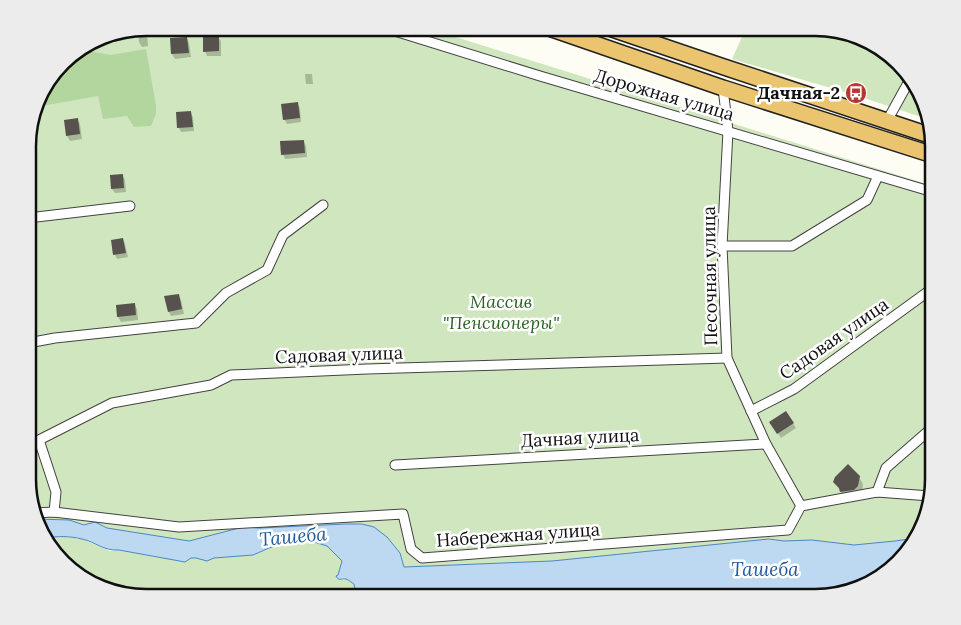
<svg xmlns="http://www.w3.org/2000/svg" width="961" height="625" font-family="Lora,serif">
	<rect width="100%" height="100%" fill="#fefdf3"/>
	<!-- green -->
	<g fill="#d0e6bf">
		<path d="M147,28H427L933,186V486L916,538L895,541L854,545L812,540L784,541L769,539L552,561L404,567L400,553L346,524L259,528L243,527L189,541L107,528L95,522L84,525L69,520L37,519L28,494V131L40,94L68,57L101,36Z"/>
		<path d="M746,28H815L881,48L918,87L927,119L861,97L732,59Z"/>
		<path d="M60,536L82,539L110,551L119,550L184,562L191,558H196L207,561L214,558L253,555L269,548L287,542L299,541H311L327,546L342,561L338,575L336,576L343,580L346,579L354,584L355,590L348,596V597H146L80,577L45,540L46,538Z"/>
	</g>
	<!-- forest -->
	<path fill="#b3d69f" d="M87,45L89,51L111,55L146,49L156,105V114L151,126L134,127L127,116L103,119L98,96L36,107L40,94L68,57Z"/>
	<!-- water -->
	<path fill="#bcd9f1" stroke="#4987c2" d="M37,519L69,520L84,525L95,522L107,528L189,541L243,527L259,528L346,524H362L374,527L387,537L400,553L404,567L552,561L769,539L784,541L812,540L854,545L895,541L916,538L913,545L874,582L822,597H348L350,593H353L355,590L354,584C352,583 349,580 346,579C341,578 339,582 336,576L338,575L342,561L327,546L311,541H299L287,542L269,548L253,555L214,558L207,561L196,558H191L185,562L119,550C103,551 96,542 82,539C70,536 58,536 46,538L45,540Z"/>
	<!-- shadow -->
	<g fill="#0003">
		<path d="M146,28L147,30L148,46L142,47L139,42L138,29Z"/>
		<path d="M296,28H317L314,36L298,32Z"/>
		<path d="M127,32L128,39L115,42L111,34Z"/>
		<path d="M218,37L221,41V56H207L205,51Z"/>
		<path d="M187,38L189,43L191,57L175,59L172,54Z"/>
		<path d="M305,74H312L313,84H306Z"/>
		<path d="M297,103L300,108L301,122L287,124L284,119Z"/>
		<path d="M190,112L193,117L194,131L181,132L179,128Z"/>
		<path d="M77,119L80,124L82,139L70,141L67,136L65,121Z"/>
		<path d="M303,141L306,146L307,157L285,159L283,154Z"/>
		<path d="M122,175L125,180L126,192L115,193L112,189Z"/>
		<path d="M123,239L125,244L128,257L117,259L115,255Z"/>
		<path d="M178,295L181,300L184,314L171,316L169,312Z"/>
		<path d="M134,304L137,309L138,320L121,322L118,317L117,306Z"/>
		<path d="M786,412L796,428L781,438L771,422Z"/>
		<path d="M859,477L863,484L862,494L845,499L835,482Z"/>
	</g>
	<!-- building -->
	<g fill="#57524d">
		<path d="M219,35V51L203,52V36Z"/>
		<path d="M187,37L189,53L171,54L170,38Z"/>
		<path d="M298,102L300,118L283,120L281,104Z"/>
		<path d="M191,111L193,127L177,128L176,112Z"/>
		<path d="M78,118L80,134L66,136L64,120Z"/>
		<path d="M304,140L305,153L281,155L280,141Z"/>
		<path d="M123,174L124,188L111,189L110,175Z"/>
		<path d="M123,238L126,253L113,255L111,240Z"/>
		<path d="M179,294L182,309L168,312L164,296Z"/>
		<path d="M135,303L136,315L117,317L116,305Z"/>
		<path d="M786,411L794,423L777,434L769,422Z"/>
		<path d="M848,464L860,476L858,486L854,490L840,492L839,488L833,482L835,477Z"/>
	</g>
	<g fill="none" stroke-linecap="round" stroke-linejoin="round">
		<!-- minor casing -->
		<g stroke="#434343" stroke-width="11">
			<g id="minor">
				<path d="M385,28L540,76L933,192"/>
				<path d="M270,29L271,28"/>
				<path d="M723,88L728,131L722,246L727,358L766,444L801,506"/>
				<path d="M887,121L908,83L912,82"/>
				<path d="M28,218L130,206"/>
				<path d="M722,246H792L867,200L878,176"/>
				<path d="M28,343L55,338L196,323L226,293L267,270L283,235L323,205"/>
				<path d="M751,411L794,389L933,288"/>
				<path d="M395,465L766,444"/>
				<path d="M877,492L886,468L933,427"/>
				<path d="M54,512L56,492L39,440L112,403L211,385L231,375L367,369L727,358"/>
				<path d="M35,513L54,512L179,527L403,514L411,549L422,558L788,530L801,506L877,492L930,496"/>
			</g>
		</g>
		<!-- trunk casing -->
		<g stroke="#212121" stroke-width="18">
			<g id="trunk">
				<path d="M549,28L723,88L933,155"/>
				<path d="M609,28L721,66L932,136"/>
			</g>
		</g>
		<!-- minor -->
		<use href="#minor" stroke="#fff" stroke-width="9"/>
		<!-- trunk -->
		<use href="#trunk" stroke="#eac46e" stroke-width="15"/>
	</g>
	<!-- icons -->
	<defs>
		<g id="bus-disc" transform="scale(1.125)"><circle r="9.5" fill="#b53833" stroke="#fff"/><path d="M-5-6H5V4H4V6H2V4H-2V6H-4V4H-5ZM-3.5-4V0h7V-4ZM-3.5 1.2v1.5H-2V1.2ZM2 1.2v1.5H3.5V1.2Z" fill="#fff"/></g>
	</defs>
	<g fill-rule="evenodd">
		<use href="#bus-disc" x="856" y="93"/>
	</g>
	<g text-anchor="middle" stroke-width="5" stroke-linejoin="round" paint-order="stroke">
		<!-- poi labels -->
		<g font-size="18" font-weight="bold" fill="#101010" stroke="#fff" text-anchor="end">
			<text x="840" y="99">Дачная-2</text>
		</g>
		<!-- street labels -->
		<g font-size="18" fill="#101010" stroke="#fff">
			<text transform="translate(664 95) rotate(16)" y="6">Дорожная улица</text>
			<text transform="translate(710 276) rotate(-91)" y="6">Песочная улица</text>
			<text transform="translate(834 339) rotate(-35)" y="6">Садовая улица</text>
			<text transform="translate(339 355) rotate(-2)" y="6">Садовая улица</text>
			<text transform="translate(580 438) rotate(-3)" y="6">Дачная улица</text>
			<text transform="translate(518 535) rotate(-4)" y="6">Набережная улица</text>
		</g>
		<!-- park labels -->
		<g font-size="18" font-style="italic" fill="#2c6325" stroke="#fff">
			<text x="501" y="308">Массив<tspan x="501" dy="21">"Пенсионеры"</tspan></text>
		</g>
		<!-- water labels -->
		<g font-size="19" font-style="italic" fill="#225a98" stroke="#fff">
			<text transform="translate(293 536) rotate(-5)" y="7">Ташеба</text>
			<text x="765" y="576">Ташеба</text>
		</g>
	</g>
	<!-- crop -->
	<path d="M0 0H961V625H0ZM146 36H815A110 110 0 0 1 925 146V479A110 110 0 0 1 815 589H146A110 110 0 0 1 36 479V146A110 110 0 0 1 146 36Z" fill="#ececec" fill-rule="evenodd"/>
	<path fill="none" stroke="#101010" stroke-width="2.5" d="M146 36H815A110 110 0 0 1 925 146V479A110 110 0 0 1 815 589H146A110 110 0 0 1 36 479V146A110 110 0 0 1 146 36Z"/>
</svg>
